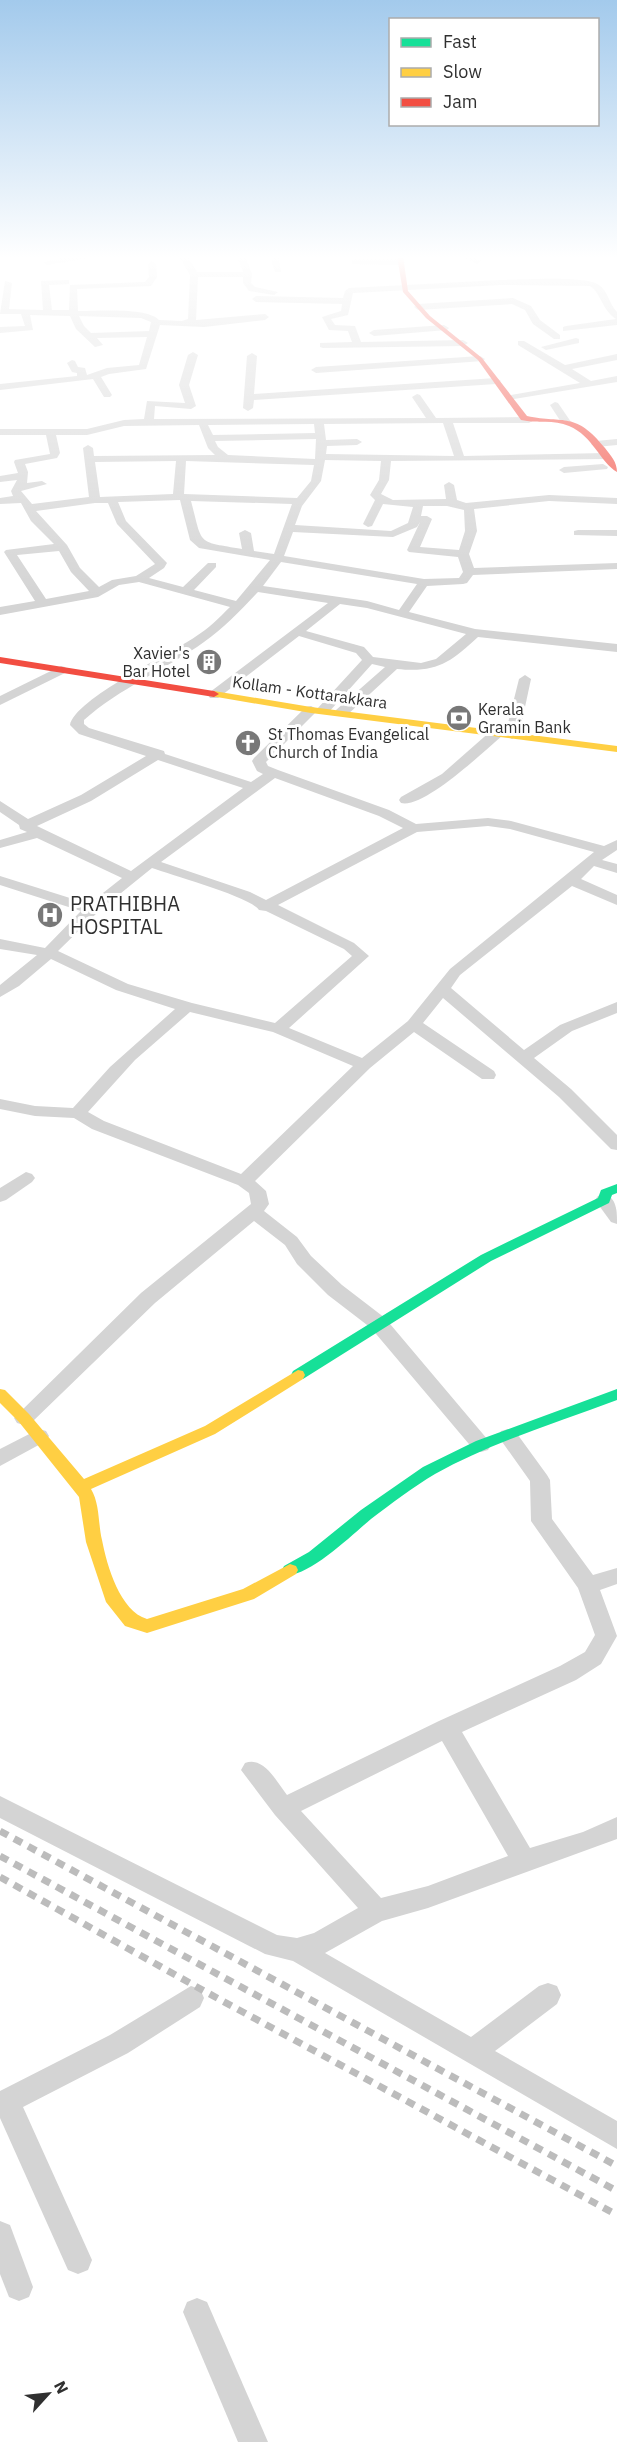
<svg xmlns="http://www.w3.org/2000/svg" width="617" height="2442" font-family="'IBM Plex Sans',sans-serif">
	<rect width="100%" height="100%" fill="#fff"/>
	<g fill="none" stroke-linecap="round" stroke-linejoin="round">
		<!-- street -->
		<g fill="#d4d4d4" fill-rule="evenodd">
			<path d="M73,256H102L47,265L43,262Z"/>
			<path d="M179,256H187L197,272H243L237,256H245L252,274L251,283L255,287L278,292L274,295L249,291L243,283V277H198L196,320L265,314L269,317L265,320L204,327L160,325L146,369L109,374L101,377L112,395L110,397H104L93,379L0,390V384L77,376V373L72,372L67,363L72,360L75,361L78,367L85,368L87,375L107,368L139,365L147,337L97,338L103,345L95,347L76,329L70,316L30,315L33,330L0,333V327L25,326L21,314H0L5,281L12,283L9,309L43,310L41,281L69,280V284L49,285L52,310H69L70,285L145,282L149,277L148,264L152,261L156,264L157,277L151,286L77,289L78,311C95,311 148,307 159,320L182,321L188,319L190,275ZM79,316L141,318L151,322L149,331L91,333L84,326Z"/>
			<path d="M270,256H278L281,272H275Z"/>
			<path d="M460,256H473L481,261L477,264Z"/>
			<path d="M355,259H401L405,262L401,265L352,264V260Z"/>
			<path d="M501,280C520,280 585,275 599,285C608,291 609,304 617,312V325L563,331V327L566,326L616,319C602,310 601,293 590,286L501,285L353,293L348,315L331,319L335,325L355,326L361,342L463,340L468,343L463,346L323,348L320,347V343L352,342L348,331L329,330L322,317L341,311L342,304L256,302L252,299L256,296L343,298L345,291L349,288Z"/>
			<path d="M513,298L531,306L540,320L560,335V339H554L533,324L525,310L512,304L418,310L414,307L418,304Z"/>
			<path d="M444,325L449,328L447,330L374,336L369,333L374,330Z"/>
			<path d="M576,338L579,339V343L546,350L541,347Z"/>
			<path d="M518,341H524L565,365L617,354V360L572,369L591,381L617,376V382L508,400L506,398L511,395L580,383L518,345Z"/>
			<path d="M193,352L198,355L189,385L196,406L191,409L155,406L154,419L426,418L412,397L417,394L420,395L436,418L529,417L534,420L529,423H453L464,456L605,453L610,456L605,459L391,461L389,480L381,494L393,500L446,499L444,485L449,482L454,485L457,500L466,503L549,495L617,498V504L549,501L474,509L477,531L469,554L474,568L617,563V569L473,575L467,583L463,584L427,586L409,612L475,629L617,644V652L478,637C450,663 436,673 397,669L346,716H336L335,713L336,710L385,667L372,664L328,713L323,714L317,711L266,762L268,766L278,770L389,810L416,824L488,818L511,821L604,846L617,840V850L602,860L617,864V873L594,866L581,879L617,895V905L572,886L460,975L451,988L524,1050L560,1025L617,1002V1013L572,1031L534,1058L571,1089L617,1135V1150L611,1149L559,1097L443,998L423,1023L494,1071L496,1075L494,1079H482L414,1032L370,1068L255,1181L266,1191L269,1204L264,1211L297,1237L311,1256L342,1285L385,1318L488,1440L491,1445L488,1450L481,1452L474,1450L371,1328L328,1295L297,1264L285,1245L254,1221L155,1303L31,1423L24,1425L17,1423L14,1418L141,1293L251,1204L249,1193L238,1185L92,1129L74,1118L35,1116L0,1109V1099L35,1106L73,1108L110,1067L175,1009L116,990L51,959L19,986L0,997V985L37,955L0,949V939L45,948L81,911L0,885V876L89,904L122,878L37,838L0,848V840L27,832L20,829L19,825L0,812V801L28,819L81,795L146,756L79,734L70,725C75,699 170,654 195,637C208,629 219,618 230,607L139,582L119,585L98,597L0,615V607L35,601L4,552L6,550L54,544L31,521L21,503L0,504V498L13,496L11,491L17,480L0,482V476L18,473L14,462L15,460L50,454L46,435H0V429H87L124,420L144,419L147,401L185,403L179,385L188,355ZM443,423L454,456L326,454L327,446L357,445L362,442L357,439L326,440L324,424ZM314,424L315,433L213,435L208,425ZM199,425L208,448L215,455L94,456L93,448L88,445L83,448L89,497L32,504L21,491L47,484L42,481L27,483L28,472L25,464L57,458L60,453L56,435H87L124,426ZM316,439L315,459L228,455L218,447L215,441ZM325,460L381,461L379,480L370,495L375,500L363,524L368,527L372,526L383,504L413,507L408,523L391,531L295,525L302,506L321,481ZM176,461L173,494L100,497L95,462ZM186,461L314,465L311,481L297,498L184,494ZM180,500L190,540L199,548L270,560L236,601L194,590L216,567V563H208L183,587L149,578L164,568L167,563L126,521L118,502ZM191,501L292,504L274,554L254,551L251,533L245,530L239,533L242,549C196,541 203,546 191,501ZM95,503H108L117,524L155,564L136,576L112,580L99,587L80,568L67,545L36,511ZM423,506H447L464,510L465,531L459,550L420,547L432,519L427,516H421ZM420,522L407,550L409,552L458,557L463,572L459,578L424,579L284,556L293,532L393,537L417,527ZM59,551L71,572L89,591L46,599L17,555ZM281,562L417,584L399,610L367,601L263,586ZM258,592L328,603L210,692L208,695L210,698H218L299,636L356,653L362,660L317,709L311,706L306,707L254,758L252,761L257,771L263,774L251,782L165,754L164,751L89,728L84,724V720C120,688 165,670 204,642C224,628 241,610 258,592ZM340,604L367,608L466,634L436,659L421,663L373,657L364,647L306,631ZM158,760L243,788L131,871L37,826L91,801ZM275,778L379,816L403,828L266,900L250,892L161,862ZM488,826L510,829L594,852L450,969L408,1021L362,1058L289,1028L369,956L354,943L278,905L417,832ZM152,868C171,875 251,897 259,910L266,911L344,949L352,956L275,1023L192,1003L128,984L58,951L100,910ZM190,1012L273,1032L353,1066L241,1174L104,1121L88,1112L135,1060Z"/>
			<path d="M252,353L257,356L254,394L496,378L501,381L496,384L254,400L253,408L248,411L243,408L247,356Z"/>
			<path d="M480,356L485,359L483,361L316,373L311,370L316,367Z"/>
			<path d="M555,402L558,403L571,422L570,424L561,422L550,405Z"/>
			<path d="M617,439V445L596,447L591,444L596,441Z"/>
			<path d="M603,464L608,467L607,469L564,473L559,470L564,467Z"/>
			<path d="M578,530H617V536L574,535V531Z"/>
			<path d="M61,666L65,667L67,670L65,673L0,705V696Z"/>
			<path d="M525,675L531,679L519,735L512,739L505,735L519,679Z"/>
			<path d="M497,729L504,733L502,736C484,751 424,809 401,803L399,800L401,797L442,774L492,730Z"/>
			<path d="M26,1172L32,1174L35,1178L32,1182L6,1200L0,1202V1188Z"/>
			<path d="M604,1194C617,1198 617,1211 617,1224L611,1222L595,1200L598,1196Z"/>
			<path d="M39,1429L46,1431L49,1436L46,1441L0,1466V1449Z"/>
			<path d="M508,1429L515,1431L547,1475L550,1480L552,1519L593,1575L617,1568V1584L600,1590L617,1636L601,1664L576,1680L462,1732L530,1848L583,1832L617,1817V1839L428,1908L382,1921L325,1953L471,2037L539,1986L548,1983L557,1986L561,1995L557,2004L495,2051L617,2121V2149L293,1961L265,1954L0,1818V1796L277,1935L297,1938L314,1933L358,1908L275,1815L241,1770L245,1763C264,1756 276,1781 287,1795L439,1721L560,1666L585,1652L595,1635L578,1588L531,1521L530,1481L498,1436L501,1431ZM442,1741L508,1856L428,1886L381,1898L301,1811Z"/>
			<path d="M191,1986L200,1989L204,1998L200,2007L128,2053L23,2107L92,2260L88,2270L78,2274L68,2270L0,2118V2091L110,2035Z"/>
			<path d="M0,2221L10,2225L33,2287L29,2297L19,2301L9,2297L0,2274Z"/>
			<path d="M197,2298L207,2302L268,2442H238L183,2312L187,2302Z"/>
		</g>
		<!-- fast -->
		<g fill="#16e098" fill-rule="evenodd">
			<path d="M617,1184V1193L612,1195L609,1203L491,1261L303,1379H293L291,1375L293,1371L481,1255L598,1198L601,1190Z"/>
			<path d="M617,1389V1400C556,1423 492,1442 435,1474C413,1487 391,1504 371,1519C354,1533 305,1581 284,1574L282,1570L284,1566L309,1552L361,1510L423,1467L476,1441Z"/>
		</g>
		<!-- slow -->
		<g fill="#ffcf43" fill-rule="evenodd">
			<path d="M214,691L311,707L617,746V752L311,713L211,696L209,694Z"/>
			<path d="M298,1370L303,1371L305,1375L303,1379L215,1434L91,1489C100,1504 98,1524 102,1540C107,1566 120,1611 147,1619L243,1589L290,1564L296,1566L298,1570L296,1574L254,1599L147,1633L125,1626L106,1602L86,1542L79,1497L19,1422L0,1403V1389L5,1390L29,1414L84,1479L205,1426Z"/>
		</g>
		<!-- jam -->
		<g fill="#f24e42" fill-rule="evenodd">
			<path d="M397,256H403L408,291L430,316L482,358L527,416C565,424 575,411 605,448C611,456 617,462 617,472C600,462 593,436 569,426C554,419 537,424 521,420L478,360L426,318L403,292Z"/>
			<path d="M0,657L214,691L219,694L214,697L0,663Z"/>
		</g>
		<!-- rail -->
		<g stroke="#bcbcbc" stroke-width="7" stroke-dasharray="9 7" stroke-linecap="butt">
			<path d="M0,1831L617,2166"/>
			<path d="M0,1856L617,2191"/>
			<path d="M0,1877L206,1992L617,2215"/>
		</g>
	</g>
	<!-- sky -->
	<linearGradient id="sky" x2="0" y2="1"><stop stop-color="#a3caec"/><stop offset="0.43" stop-color="#fff"/><stop offset="1" stop-color="#fff" stop-opacity="0"/></linearGradient>
	<rect width="617" height="598" fill="url(#sky)"/>
	<!-- icons -->
	<defs>
		<g id="building-disc" transform="scale(1.35)"><circle r="9.5" fill="#787878" stroke="#fff"/><path d="M-4-6H4V6H1V3H-1V6H-4ZM-2.5-4.3h1.7v1.8h-1.7ZM.8-4.3h1.7v1.8H.8ZM-2.5-1h1.7V.8h-1.7ZM.8-1h1.7V.8H.8Z" fill="#fff"/></g>
		<g id="bank-disc" transform="scale(1.35)"><circle r="9.5" fill="#787878" stroke="#fff"/><path d="M-6-4H6V4H-6ZM0-2.3a2.3 2.3 0 1 0 0 4.6a2.3 2.3 0 1 0 0-4.6Z" fill="#fff"/></g>
		<g id="church-disc" transform="scale(1.35)"><circle r="9.5" fill="#787878" stroke="#fff"/><path d="M-1.2-6h2.4v3.5h3.3v2.4h-3.3V6h-2.4V-.1h-3.3v-2.4h3.3Z" fill="#fff"/></g>
		<g id="hospital-disc" transform="scale(1.35)"><circle r="9.5" fill="#787878" stroke="#fff"/><path d="M-5-5h3v3.5h4V-5h3V5h-3V1.5h-4V5h-3Z" fill="#fff"/></g>
	</defs>
	<g fill-rule="evenodd">
		<use href="#building-disc" x="209" y="662"/>
		<use href="#bank-disc" x="459" y="718"/>
		<use href="#church-disc" x="248" y="743"/>
		<use href="#hospital-disc" x="50" y="915"/>
	</g>
	<g text-anchor="middle" stroke-width="6" stroke-linejoin="round" paint-order="stroke">
		<!-- far-poi labels -->
		<g font-size="16" fill="#303030" stroke="#fff" text-anchor="start">
			<text x="190" y="659" text-anchor="end">Xavier's<tspan x="190" dy="18">Bar Hotel</tspan></text>
			<text x="478" y="715">Kerala<tspan x="478" dy="18">Gramin Bank</tspan></text>
			<text x="268" y="740">St Thomas Evangelical<tspan x="268" dy="18">Church of India</tspan></text>
		</g>
		<!-- far-street labels -->
		<g font-size="16" fill="#303030" stroke="#fff">
			<text transform="translate(310 692) rotate(8)" y="6">Kollam - Kottarakkara</text>
		</g>
		<!-- poi labels -->
		<g font-size="20" fill="#303030" stroke="#fff" text-anchor="start">
			<text x="70" y="911">PRATHIBHA<tspan x="70" dy="23">HOSPITAL</tspan></text>
		</g>
	</g>
	<!-- legend -->
	<rect x="389" y="18" width="210" height="108" fill="#ffffff" stroke="#acacac" stroke-width="1.5"/>
	<rect x="401" y="38" width="30" height="9" fill="#16e098" stroke="#acacac" stroke-width="1.5"/>
	<text x="443" y="48" font-size="18" fill="#303030">Fast</text>
	<rect x="401" y="68" width="30" height="9" fill="#ffcf43" stroke="#acacac" stroke-width="1.5"/>
	<text x="443" y="78" font-size="18" fill="#303030">Slow</text>
	<rect x="401" y="98" width="30" height="9" fill="#f24e42" stroke="#acacac" stroke-width="1.5"/>
	<text x="443" y="108" font-size="18" fill="#303030">Jam</text>
	<!-- north arrow -->
	<g transform="translate(48 2394) rotate(63)" stroke="#ffffff" stroke-width="4.5" paint-order="stroke">
	<path d="M0-4.5L10 22L0 15L-10 22Z" fill="#303030"/>
	<text y="-9" font-size="16" font-weight="bold" text-anchor="middle" fill="#303030">N</text>
	</g>
</svg>
